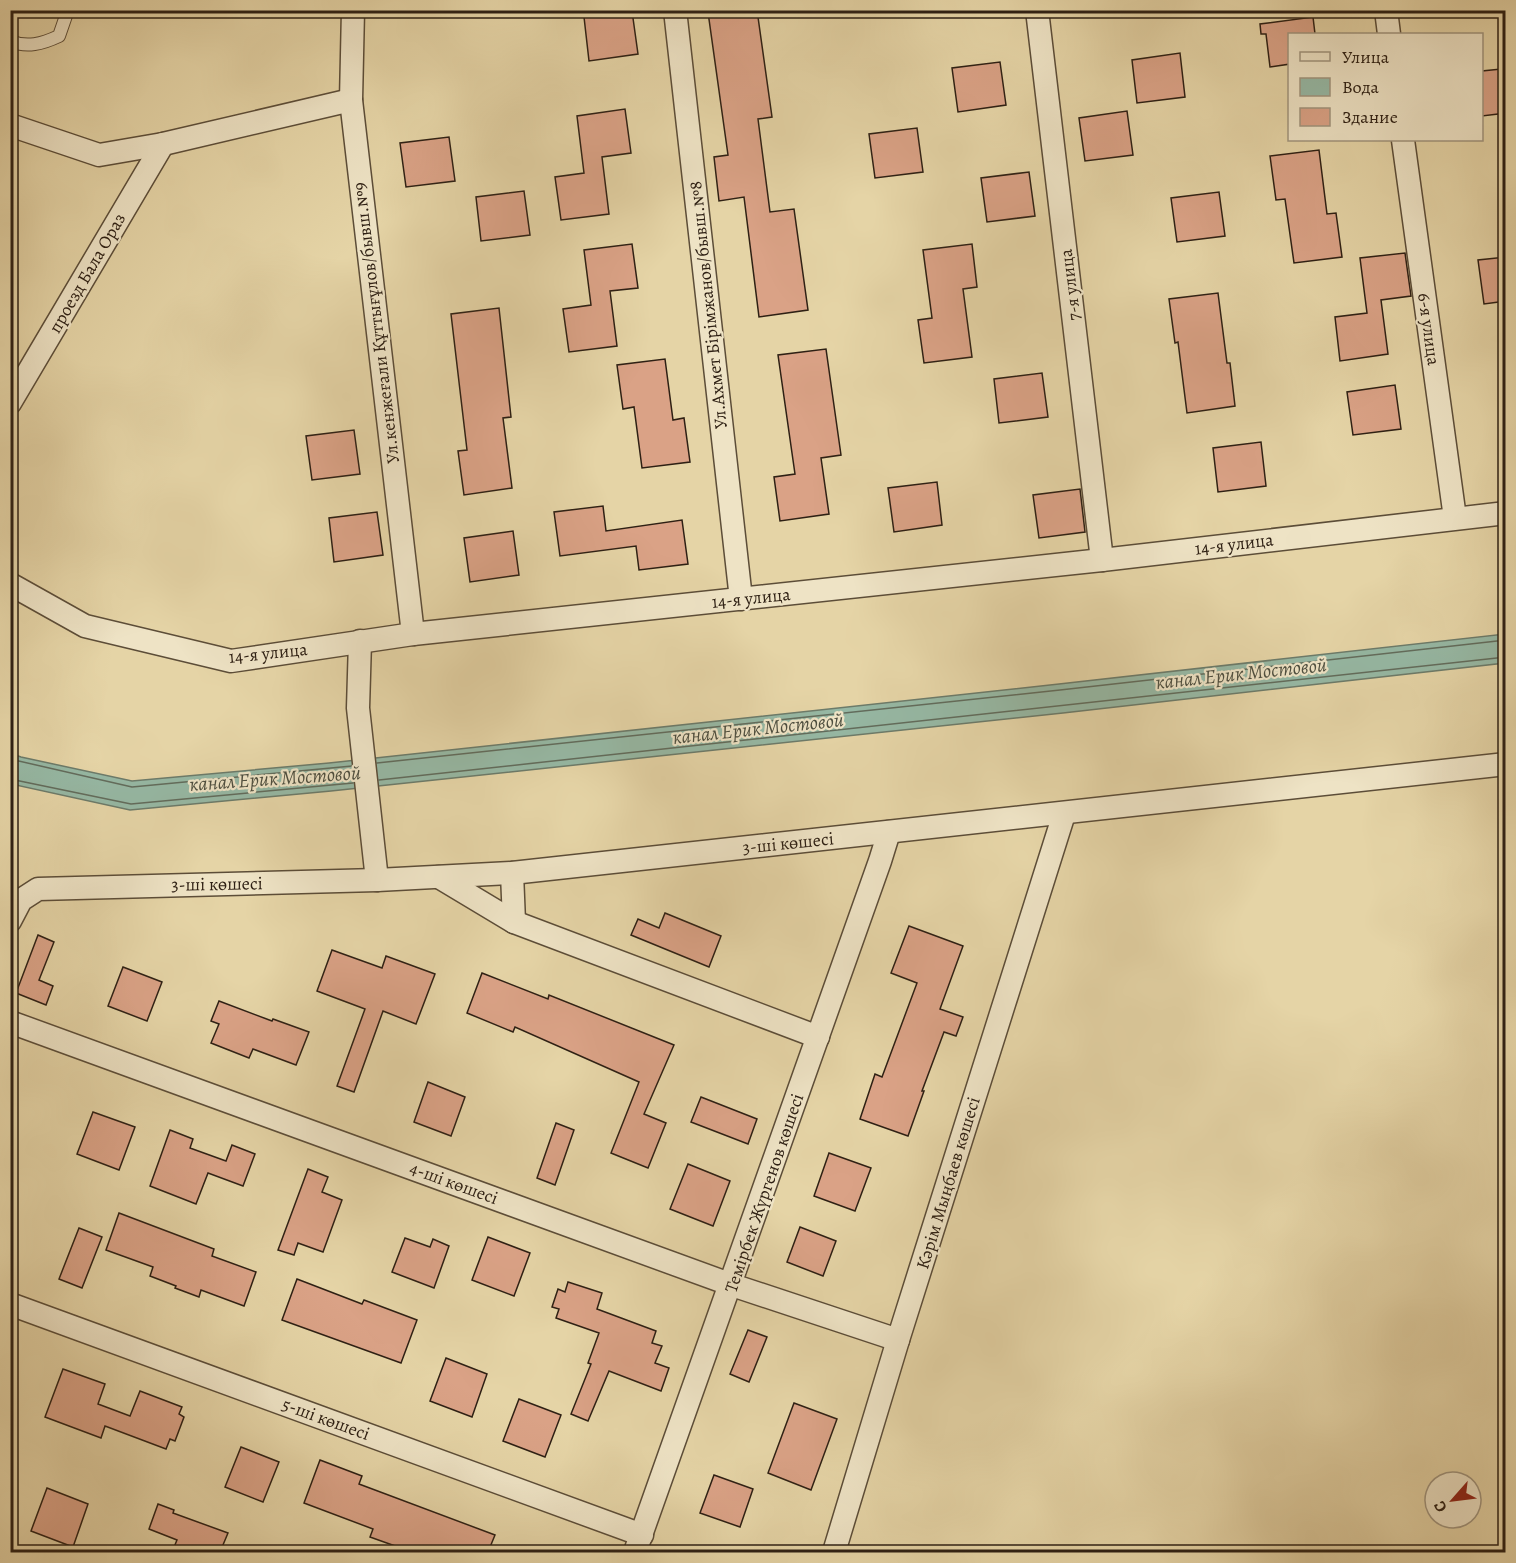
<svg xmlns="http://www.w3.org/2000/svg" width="1516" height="1563" font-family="Alegreya,serif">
	<rect width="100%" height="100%" fill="#e5d4a6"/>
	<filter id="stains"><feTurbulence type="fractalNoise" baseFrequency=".00333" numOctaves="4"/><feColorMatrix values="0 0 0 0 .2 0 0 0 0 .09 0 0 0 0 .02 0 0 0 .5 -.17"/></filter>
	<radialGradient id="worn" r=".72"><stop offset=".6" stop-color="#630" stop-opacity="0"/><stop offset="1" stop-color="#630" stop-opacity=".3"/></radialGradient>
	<!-- water -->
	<path fill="#96b8a4" stroke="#6c7b6a" stroke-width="1.5" d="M1505,634V663L1063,713L331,791L130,810L11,784L10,753L21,757L132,781L329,763L1059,684Z"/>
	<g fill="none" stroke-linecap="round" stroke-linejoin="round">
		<!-- shore -->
		<g stroke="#626c5c" stroke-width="1.5">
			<path d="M10,759L132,787L352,766"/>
			<path d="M377,763L1060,690L1506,640"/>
			<path d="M10,779L131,804L353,783"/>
			<path d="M379,780L1506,657"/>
		</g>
	</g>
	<!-- building -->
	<g fill="#daa286" stroke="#2e2014" stroke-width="1.5">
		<path d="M720,10H757L772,117L758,119L770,212L794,209L808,310L759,317L744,197L719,201L714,157L728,155L708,12Z"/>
		<path d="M632,11L638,54L589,61L584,17Z"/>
		<path d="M1313,17L1315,34H1290V64L1270,67L1266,34H1261L1260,24Z"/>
		<path d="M1180,53L1185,97L1137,103L1132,60Z"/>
		<path d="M1000,62L1006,105L958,112L952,68Z"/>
		<path d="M1501,69L1506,113L1482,116V71Z"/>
		<path d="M625,109L631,153L602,157L609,214L561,220L555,177L584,173L577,116Z"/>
		<path d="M1127,111L1133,155L1085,161L1079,118Z"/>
		<path d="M917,128L923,172L875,178L869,134Z"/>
		<path d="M449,137L455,181L406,187L400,143Z"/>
		<path d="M1319,150L1327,214L1336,213L1342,257L1294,263L1285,199L1276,200L1270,156Z"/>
		<path d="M1029,172L1035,216L987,222L981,178Z"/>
		<path d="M524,191L530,235L481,241L476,197Z"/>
		<path d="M1219,192L1225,236L1177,242L1171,198Z"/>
		<path d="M632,244L638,288L610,291L617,346L569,352L563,309L591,305L584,250Z"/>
		<path d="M972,244L977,287L963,289L972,357L924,363L918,320L932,318L923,250Z"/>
		<path d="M1405,253L1411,296L1381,300L1388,354L1340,361L1335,317L1367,313L1360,258Z"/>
		<path d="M1506,257V301L1484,304L1478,260Z"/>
		<path d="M1218,293L1227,363H1230L1235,406L1187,413L1178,342L1175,343L1169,299Z"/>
		<path d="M499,308L511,417L503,418L512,488L464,495L458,451L467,450L451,314Z"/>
		<path d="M826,349L841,455L821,458L829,514L780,521L774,477L795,474L778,355Z"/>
		<path d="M665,359L673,420L684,418L690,462L642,468L634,407L623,409L617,365Z"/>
		<path d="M1042,373L1048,417L999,423L994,379Z"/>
		<path d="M1395,385L1401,429L1353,435L1347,392Z"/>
		<path d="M354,430L360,474L312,480L306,436Z"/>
		<path d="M1261,442L1266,486L1218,492L1213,448Z"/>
		<path d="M937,482L942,525L894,532L888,488Z"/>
		<path d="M1080,489L1085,532L1039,538L1033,495Z"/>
		<path d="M603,506L606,531L682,520L688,564L639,570L636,546L560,556L554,512Z"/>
		<path d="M377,512L383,555L334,562L329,518Z"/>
		<path d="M513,531L519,575L470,582L464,538Z"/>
		<path d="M665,913L721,936L709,967L631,935L638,919L659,928Z"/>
		<path d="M909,926L963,946L940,1009L963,1017L956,1036L944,1032L922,1091H924L908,1136L860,1119L875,1074L882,1077L917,983L891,973Z"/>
		<path d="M38,935L54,942L39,980L53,986L46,1005L16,993Z"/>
		<path d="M332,950L382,968L386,956L435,974L416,1024L383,1011L354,1092L337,1086L365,1009L317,991Z"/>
		<path d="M123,967L162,982L147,1021L108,1006Z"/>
		<path d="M482,973L548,999L549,995L674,1045L644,1114L666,1123L648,1168L611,1153L639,1082L515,1027L513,1032L467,1013Z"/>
		<path d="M219,1001L272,1021L273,1019L309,1032L296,1065L253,1049L249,1058L211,1043L219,1024L211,1021Z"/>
		<path d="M428,1082L465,1097L451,1136L414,1122Z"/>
		<path d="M701,1097L757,1119L748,1144L691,1122Z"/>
		<path d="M93,1112L135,1127L119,1170L77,1154Z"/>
		<path d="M556,1123L574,1130L555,1185L537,1178Z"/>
		<path d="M170,1130L193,1139L190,1148L226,1161L232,1145L255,1154L243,1186L208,1173L196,1204L150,1186Z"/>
		<path d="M829,1153L871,1168L855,1211L814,1196Z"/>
		<path d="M688,1164L730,1181L713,1226L670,1209Z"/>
		<path d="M308,1169L328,1177L322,1192L342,1200L323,1252L298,1243L294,1255L278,1250Z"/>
		<path d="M119,1213L214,1249L212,1256L256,1272L244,1306L201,1290L199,1297L175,1288L176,1286L150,1276L153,1267L106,1250Z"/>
		<path d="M800,1227L836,1241L823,1276L787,1262Z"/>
		<path d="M79,1228L102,1237L82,1288L59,1279Z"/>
		<path d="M488,1237L530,1253L514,1296L472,1280Z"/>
		<path d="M405,1238L430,1247L433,1239L449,1246L434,1288L392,1272Z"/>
		<path d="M297,1279L362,1304L364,1300L417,1320L401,1363L282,1320Z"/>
		<path d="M568,1282L602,1293L597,1309L656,1331L652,1343L662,1346L655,1363L669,1368L661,1391L609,1371L588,1421L571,1414L591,1364L588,1363L599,1333L556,1318L559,1309L552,1307L558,1289L565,1292Z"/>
		<path d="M748,1330L767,1337L749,1382L730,1374Z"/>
		<path d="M446,1358L487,1374L472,1417L430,1401Z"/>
		<path d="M63,1369L105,1384L98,1404L130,1416L140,1391L182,1407L179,1414L184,1417L175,1441L170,1439L166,1449L105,1426L101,1438L45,1417Z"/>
		<path d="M519,1399L561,1415L545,1457L503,1441Z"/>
		<path d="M794,1403L837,1419L811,1490L768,1473Z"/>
		<path d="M241,1447L279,1462L263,1502L225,1487Z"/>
		<path d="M320,1460L362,1476L359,1484L495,1535L488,1552H412L370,1537L373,1529L304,1503Z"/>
		<path d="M714,1475L753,1489L740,1527L700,1513Z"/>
		<path d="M47,1488L88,1504L73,1547L31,1531Z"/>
		<path d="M158,1504L174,1510L173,1513L228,1533L220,1552H172L177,1540L149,1529Z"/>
	</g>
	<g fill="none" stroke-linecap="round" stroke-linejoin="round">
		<!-- service casing -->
		<g stroke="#5c4d38" stroke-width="14">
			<path id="service" d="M10,41C27,48 42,44 59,36L68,10"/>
		</g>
		<!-- minor casing -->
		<g stroke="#5c4d38" stroke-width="25">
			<g id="minor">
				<path d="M353,10L351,100L413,634"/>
				<path d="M675,10L741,599"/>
				<path d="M1037,10L1102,560"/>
				<path d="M1386,10L1389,34"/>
				<path d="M10,125L99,155L163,144L351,100"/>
				<path d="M1403,140L1455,518"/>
				<path d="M10,403L163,144"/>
				<path d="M10,584L85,626L231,661L413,634L1102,560L1506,513"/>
				<path d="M360,641L358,708L377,880"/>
				<path d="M512,873L514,922"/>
				<path d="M439,877L514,922L818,1037"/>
				<path d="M10,921L21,900L38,889L377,880L512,873L1506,764"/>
				<path d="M10,1022L732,1285L898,1340"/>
				<path d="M10,1304L642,1535"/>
				<path d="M635,1552L880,861L889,832"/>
				<path d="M834,1552L898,1340L1064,814"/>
			</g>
		</g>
		<!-- service -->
		<use href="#service" stroke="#eee3c5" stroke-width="12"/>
		<!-- minor -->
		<use href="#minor" stroke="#eee3c5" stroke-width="22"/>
	</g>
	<g text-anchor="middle" stroke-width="4.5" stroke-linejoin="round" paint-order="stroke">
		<!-- street labels -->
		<g font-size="18" fill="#2e2014" stroke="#eee3c5">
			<text transform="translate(87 273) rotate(-60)" y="6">проезд Бала Ораз</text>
			<text transform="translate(1070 285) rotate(-97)" y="6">7-я улица</text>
			<text transform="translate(708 305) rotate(-96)" y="6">Ул.Ахмет Бірімжанов/бывш.№8</text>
			<text transform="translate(376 323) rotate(-97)" y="6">Ул.кенжеғали Құттығұлов/бывш.№9</text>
			<text transform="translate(1429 329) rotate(82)" y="6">6-я улица</text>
			<text transform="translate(1234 544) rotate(-7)" y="6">14-я улица</text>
			<text transform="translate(751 598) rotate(-6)" y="6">14-я улица</text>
			<text transform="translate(268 653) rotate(-6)" y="6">14-я улица</text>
			<text transform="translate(788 843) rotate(-6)" y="6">3-ші көшесі</text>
			<text transform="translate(217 884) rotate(-1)" y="6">3-ші көшесі</text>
			<text transform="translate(454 1183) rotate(20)" y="6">4-ші көшесі</text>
			<text transform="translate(948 1183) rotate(-73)" y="6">Кәрім Мыңбаев көшесі</text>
			<text transform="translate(764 1193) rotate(-71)" y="6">Темірбек Жүргенов көшесі</text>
			<text transform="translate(326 1419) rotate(20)" y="6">5-ші көшесі</text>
		</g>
		<!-- water labels -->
		<g font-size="20" font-style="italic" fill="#4d4e3f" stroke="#eee3c5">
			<text transform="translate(1241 673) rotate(-6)" y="7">канал Ерик Мостовой</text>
			<text transform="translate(758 728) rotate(-6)" y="7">канал Ерик Мостовой</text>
			<text transform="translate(275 778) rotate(-4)" y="7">канал Ерик Мостовой</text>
		</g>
	</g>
	<!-- margin -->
	<rect width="1516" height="1563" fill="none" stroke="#e5d4a6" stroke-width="36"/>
	<rect x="12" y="12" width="1492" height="1539" fill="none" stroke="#2e2014" stroke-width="3"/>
	<rect x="18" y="18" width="1480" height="1527" fill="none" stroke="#2e2014" stroke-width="1.5"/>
	<!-- legend -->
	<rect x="1288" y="33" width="195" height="108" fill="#eee3c5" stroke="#a1957e" stroke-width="1.5"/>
	<rect x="1300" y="52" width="30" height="9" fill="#eee3c5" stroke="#a1957e" stroke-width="1.5"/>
	<text x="1342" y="63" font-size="18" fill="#2e2014">Улица</text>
	<rect x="1300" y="78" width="30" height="18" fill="#96b8a4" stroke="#a1957e" stroke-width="1.5"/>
	<text x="1342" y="93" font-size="18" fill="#2e2014">Вода</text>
	<rect x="1300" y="108" width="30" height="18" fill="#daa286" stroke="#a1957e" stroke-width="1.5"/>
	<text x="1342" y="123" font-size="18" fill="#2e2014">Здание</text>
	<!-- north arrow -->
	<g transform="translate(1453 1500) rotate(242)"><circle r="28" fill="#eee3c5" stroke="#a1957e" stroke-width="1.5"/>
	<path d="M0-4.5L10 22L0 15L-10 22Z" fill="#8f2418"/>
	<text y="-9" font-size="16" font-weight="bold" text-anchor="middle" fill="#2e2014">С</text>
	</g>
	<rect width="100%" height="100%" filter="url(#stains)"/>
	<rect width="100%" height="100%" fill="url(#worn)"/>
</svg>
